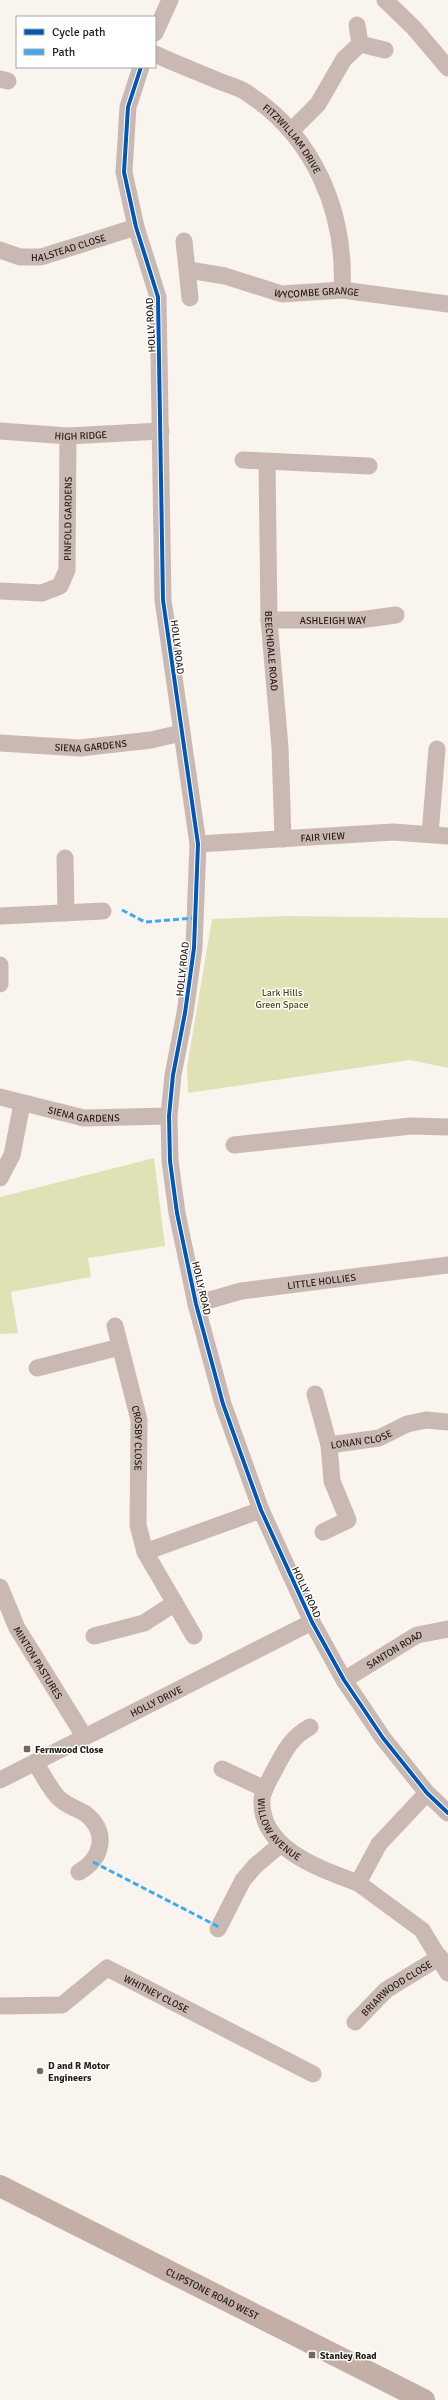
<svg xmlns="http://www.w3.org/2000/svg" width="448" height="2400" font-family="Signika,sans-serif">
	<rect width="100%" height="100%" fill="#faf4ee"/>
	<!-- green -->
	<g fill="#e0e2b6">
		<path d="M286,916L448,918V1068L410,1060L188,1093L187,1067L212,919Z"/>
		<path d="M154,1158L165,1246L88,1258L91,1277L11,1292L18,1333L0,1334V1197Z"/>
	</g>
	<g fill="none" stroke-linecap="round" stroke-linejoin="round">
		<!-- minor -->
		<g stroke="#cab9b2" stroke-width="17">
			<path d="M385,0L414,28L448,68"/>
			<path d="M155,33L170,0"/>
			<path d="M360,44L385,50"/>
			<path id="s1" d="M155,54C176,64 198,72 219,81C228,85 239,87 247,93C314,136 346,212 342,290"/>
			<path d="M141,67L128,107L124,172L136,227L158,297L163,600L198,844L194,948L185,1013L173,1075L169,1116L170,1161L177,1213L196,1304L223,1404L261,1510L312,1622L344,1680L383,1738L427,1793L448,1813"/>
			<path d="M0,79L8,81"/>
			<path d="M292,130L318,104L344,59L360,44L357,25"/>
			<path d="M184,241L190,298"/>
			<path id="s2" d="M0,250L20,257H41L136,227"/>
			<path id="s3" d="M189,270L225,276L282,294L342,290L448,304"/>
			<path id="s4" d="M0,431L68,436L161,431"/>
			<path d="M243,460L369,466"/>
			<path id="s5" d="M267,462L269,620L280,747L283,839"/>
			<path id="s6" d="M0,591L42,593L60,586L67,570L68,436"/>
			<path id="s7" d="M269,620H359L396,615"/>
			<path id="s8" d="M0,743L80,748L151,740L181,733"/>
			<path d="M430,834L437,749"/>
			<path id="s9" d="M198,844L393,832L448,836"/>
			<path d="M65,858L66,913"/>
			<path d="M0,916L103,911"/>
			<path d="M0,965V984"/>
			<path id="s10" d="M0,1097L84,1118L169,1116"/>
			<path d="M234,1145L411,1126L448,1127"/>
			<path d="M0,1178L12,1155L22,1104"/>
			<path id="s11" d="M196,1304L241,1291L448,1265"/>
			<path id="s12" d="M115,1326L139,1420L138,1525L145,1552L261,1510"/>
			<path d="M37,1368L120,1347"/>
			<path d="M315,1394L329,1445"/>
			<path id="s13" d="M323,1532L348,1520L332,1481L329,1445L379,1438L407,1424L426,1420L448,1422"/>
			<path d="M145,1552L194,1636"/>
			<path id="s14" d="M0,1587L17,1628L84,1736"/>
			<path d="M94,1636L144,1623L175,1603"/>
			<path id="s15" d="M344,1680L417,1635L448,1629"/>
			<path id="s16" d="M310,1727C291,1737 284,1752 274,1771C270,1779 263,1789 262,1799C259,1849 321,1869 358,1883"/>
			<path d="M35,1762C43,1774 50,1791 61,1800C68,1806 78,1809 86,1814C109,1833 102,1859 79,1872"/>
			<path d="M222,1769L265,1789"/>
			<path id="s17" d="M0,1780L312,1622"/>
			<path d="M427,1793L379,1844L358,1883L422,1930L448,1973"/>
			<path d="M218,1929L243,1880L255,1866L281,1844"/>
			<path id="s18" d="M0,2006L62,2005L107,1968L313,2074"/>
			<path id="s19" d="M355,2022L386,1990L440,1957"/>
		</g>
		<!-- major -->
		<path stroke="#c3afa6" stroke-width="22" id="s20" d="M0,2186L424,2400"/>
		<!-- quiet -->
		<g stroke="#3fa9f5" stroke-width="3" stroke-dasharray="6 3" stroke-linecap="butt">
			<path d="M122,910L145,922L195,918"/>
			<path d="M93,1862L219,1927"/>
		</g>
		<!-- cycleway casing -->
		<g stroke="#fff" stroke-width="6">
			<path id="cycleway" d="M141,67L128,107L124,172L136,227L158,297L163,600L198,844L194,948L185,1013L173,1075L169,1116L170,1161L177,1213L196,1304L223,1404L261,1510L312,1622L344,1680L383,1738L427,1793L448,1813"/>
		</g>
		<!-- cycleway -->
		<use href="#cycleway" stroke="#0057b8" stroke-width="4"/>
	</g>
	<!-- markers -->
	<g fill="#706960" stroke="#fff" stroke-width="1.5">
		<rect x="23" y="1745" width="8" height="8" rx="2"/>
		<circle cx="40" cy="2071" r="4"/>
		<rect x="308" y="2351" width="8" height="8" rx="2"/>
	</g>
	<g text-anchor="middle" stroke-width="3" stroke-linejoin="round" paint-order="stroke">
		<!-- street labels -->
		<g font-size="10" fill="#261e14" stroke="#fff">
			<text dy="4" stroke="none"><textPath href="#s1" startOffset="165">FITZWILLIAM DRIVE</textPath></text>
			<text dy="4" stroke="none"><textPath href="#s2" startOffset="71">HALSTEAD CLOSE</textPath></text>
			<text dy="4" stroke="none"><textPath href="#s3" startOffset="131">WYCOMBE GRANGE</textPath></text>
			<text transform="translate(150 325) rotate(-93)" y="4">HOLLY ROAD</text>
			<text dy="4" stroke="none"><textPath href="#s4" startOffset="81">HIGH RIDGE</textPath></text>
			<text dy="4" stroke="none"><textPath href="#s6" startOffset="130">PINFOLD GARDENS</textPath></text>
			<text dy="4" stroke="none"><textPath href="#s7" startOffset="64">ASHLEIGH WAY</textPath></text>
			<text transform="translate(178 647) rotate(83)" y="4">HOLLY ROAD</text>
			<text dy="4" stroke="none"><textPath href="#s5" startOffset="189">BEECHDALE ROAD</textPath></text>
			<text dy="4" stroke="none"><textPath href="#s8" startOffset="91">SIENA GARDENS</textPath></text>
			<text dy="4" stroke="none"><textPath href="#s9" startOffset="125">FAIR VIEW</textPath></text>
			<text transform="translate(182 969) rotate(-84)" y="4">HOLLY ROAD</text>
			<text dy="4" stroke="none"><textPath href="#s10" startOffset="86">SIENA GARDENS</textPath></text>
			<text dy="4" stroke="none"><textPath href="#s11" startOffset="128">LITTLE HOLLIES</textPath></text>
			<text transform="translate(202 1288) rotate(77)" y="4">HOLLY ROAD</text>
			<text dy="4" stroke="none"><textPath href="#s12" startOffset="115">CROSBY CLOSE</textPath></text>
			<text dy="4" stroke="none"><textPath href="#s13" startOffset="139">LONAN CLOSE</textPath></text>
			<text transform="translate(307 1592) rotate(65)" y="4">HOLLY ROAD</text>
			<text dy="4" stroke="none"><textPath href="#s15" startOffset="59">SANTON ROAD</textPath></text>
			<text dy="4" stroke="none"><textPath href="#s14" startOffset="85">MINTON PASTURES</textPath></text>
			<text dy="4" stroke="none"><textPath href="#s17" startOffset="175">HOLLY DRIVE</textPath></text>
			<text dy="4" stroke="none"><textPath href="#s16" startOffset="125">WILLOW AVENUE</textPath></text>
			<text dy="4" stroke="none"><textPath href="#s19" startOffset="54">BRIARWOOD CLOSE</textPath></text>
			<text dy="4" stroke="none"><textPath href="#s18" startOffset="176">WHITNEY CLOSE</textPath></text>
			<text dy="4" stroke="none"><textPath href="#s20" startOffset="238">CLIPSTONE ROAD WEST</textPath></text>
		</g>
		<!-- park labels -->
		<g font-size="10" fill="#484d15" stroke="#fff">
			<text x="282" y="996">Lark Hills<tspan x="282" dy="12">Green Space</tspan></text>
		</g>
		<!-- poi labels -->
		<g font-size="10" font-weight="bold" fill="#261e14" stroke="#fff" text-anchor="start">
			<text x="35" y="1753">Fernwood Close</text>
			<text x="48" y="2069">D and R Motor<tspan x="48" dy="12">Engineers</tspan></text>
			<text x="320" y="2359">Stanley Road</text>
		</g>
	</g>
	<!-- legend -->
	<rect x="16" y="16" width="140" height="52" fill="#ffffff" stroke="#a8a5a1"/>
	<rect x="24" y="29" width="20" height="6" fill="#0057b8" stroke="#a8a5a1"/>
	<text x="52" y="36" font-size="12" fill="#261e14">Cycle path</text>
	<rect x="24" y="49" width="20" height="6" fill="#3fa9f5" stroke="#a8a5a1"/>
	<text x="52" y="56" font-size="12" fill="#261e14">Path</text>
</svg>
